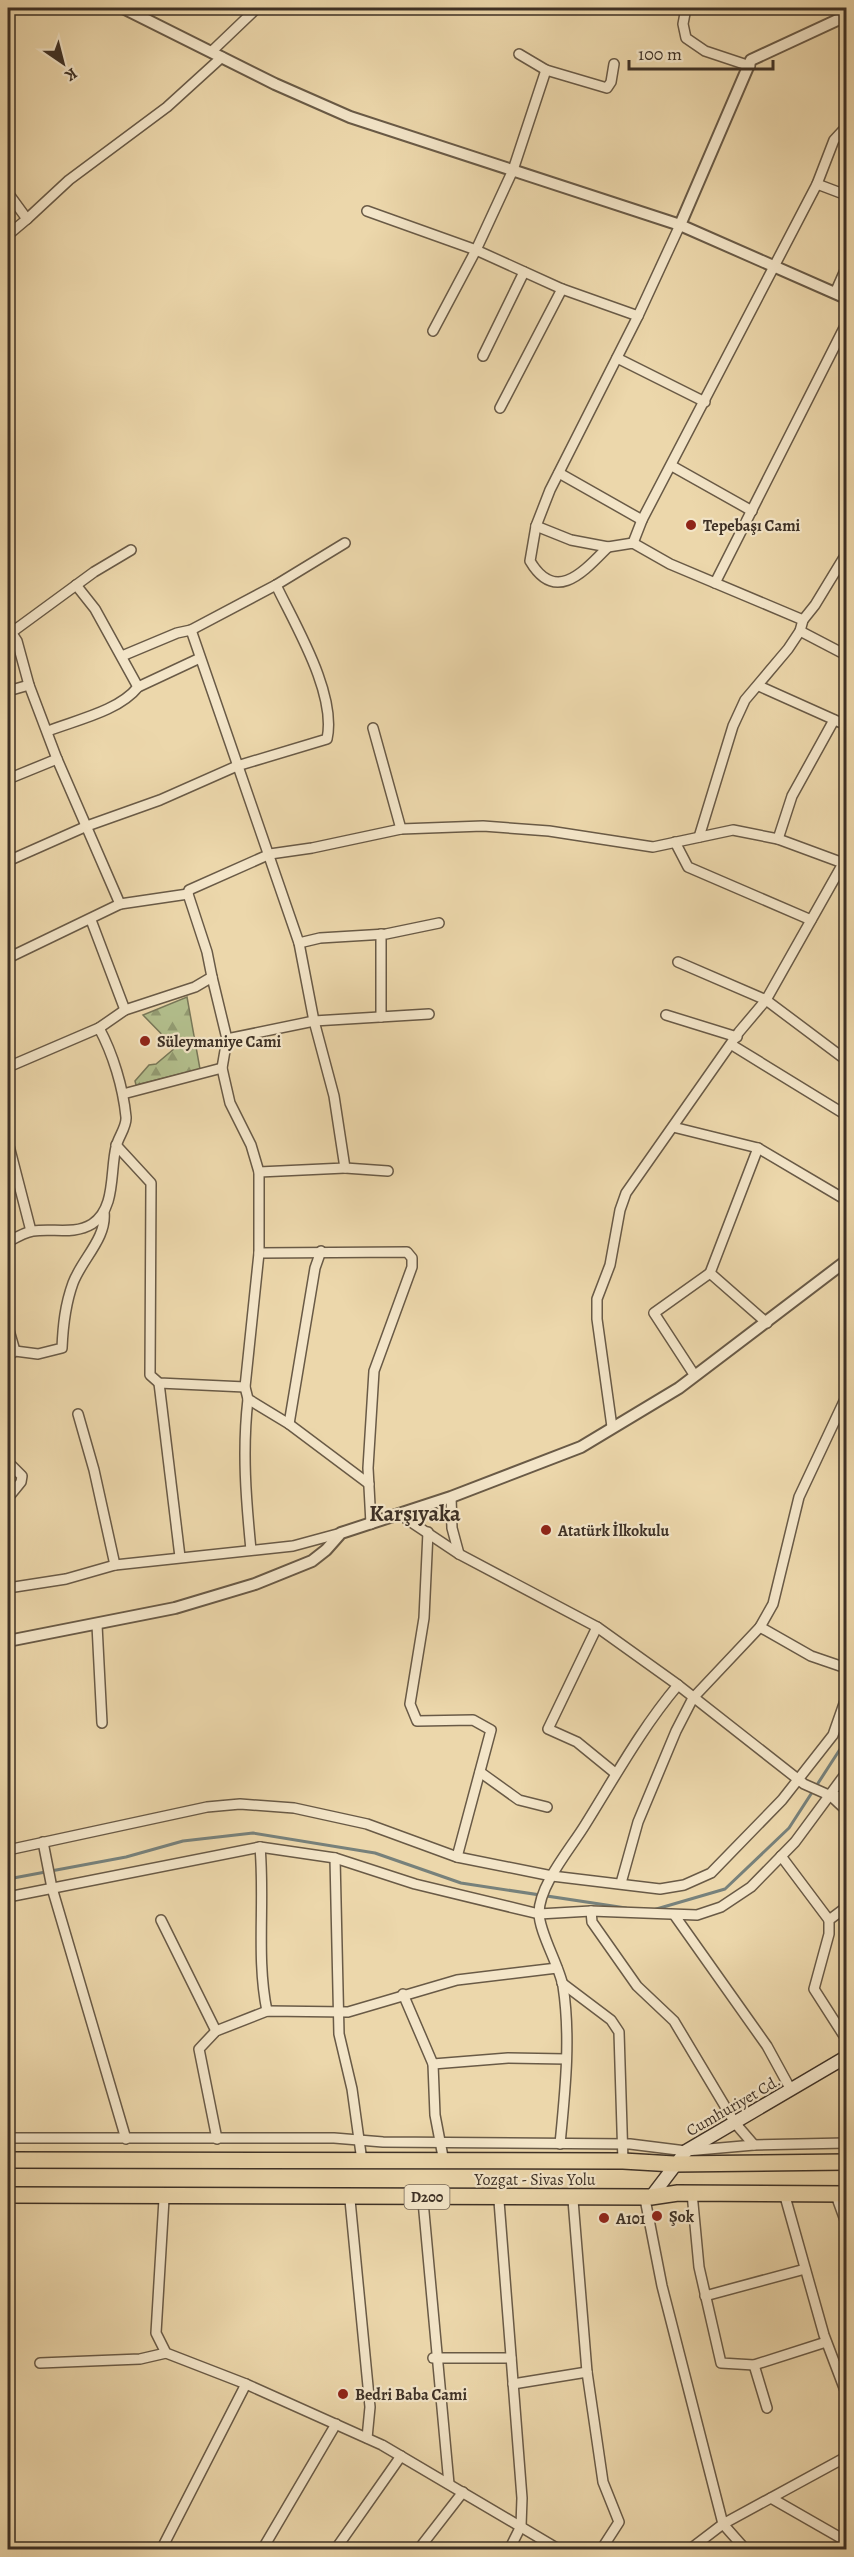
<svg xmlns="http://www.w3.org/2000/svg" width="854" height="2557" font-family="Alegreya,serif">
	<defs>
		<pattern id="forest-firs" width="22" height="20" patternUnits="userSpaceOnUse" patternTransform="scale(1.5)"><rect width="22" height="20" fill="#b3bf8d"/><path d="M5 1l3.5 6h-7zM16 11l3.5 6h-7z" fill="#939c73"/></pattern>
	</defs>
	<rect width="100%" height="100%" fill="#ecd7ab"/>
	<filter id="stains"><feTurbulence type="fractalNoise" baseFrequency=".00333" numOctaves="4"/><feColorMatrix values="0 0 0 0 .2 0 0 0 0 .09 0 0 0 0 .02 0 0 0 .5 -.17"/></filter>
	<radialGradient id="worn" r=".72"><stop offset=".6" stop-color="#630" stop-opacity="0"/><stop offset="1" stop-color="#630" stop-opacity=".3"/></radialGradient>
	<!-- forest -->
	<path fill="url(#forest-firs)" stroke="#787859" stroke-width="1.5" d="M187,997L200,1069L136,1085L135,1081L149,1065L156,1064L175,1048L143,1015Z"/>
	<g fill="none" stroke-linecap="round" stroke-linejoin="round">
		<!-- stream -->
		<g stroke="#77817b" stroke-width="3">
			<path d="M8,1879L126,1857L183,1841L253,1833L375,1853L461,1883L626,1908"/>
			<path d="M653,1910L725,1889L789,1828L846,1740"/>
		</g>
		<!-- minor casing -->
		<g stroke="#695a46" stroke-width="12">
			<g id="minor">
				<path d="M686,8L683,24L686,38L705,51L750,66"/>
				<path d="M211,52L257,8"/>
				<path d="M519,54L546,70L607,88L611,82L614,64"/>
				<path d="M817,184L846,195"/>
				<path d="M8,193L27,219L8,235"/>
				<path d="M367,211L476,250L562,289L638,316"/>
				<path d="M27,219L69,180L167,107L222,57"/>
				<path d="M835,293L846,268"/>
				<path d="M433,331L476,250L513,170L546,70"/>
				<path d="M483,356L524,272"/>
				<path d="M617,358L705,402"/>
				<path d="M500,408L562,289"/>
				<path d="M672,466L752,511"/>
				<path d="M559,473L642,520"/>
				<path d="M536,526L571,540L608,547L633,543L670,564L803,620"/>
				<path d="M633,543L642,520L817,184L834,140L846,127"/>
				<path d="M608,547C585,570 556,605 530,561L536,526L550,490L638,316L680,225"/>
				<path d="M715,583L846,324"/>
				<path d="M76,585L95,609L138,687"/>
				<path d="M191,630L299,943L314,1021L334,1096L345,1168L259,1172"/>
				<path d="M800,631L846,655"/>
				<path d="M11,632L17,641L29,685L57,759L120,904"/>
				<path d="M8,635L94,572L131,550"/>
				<path d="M122,656L177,633L191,630L276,585L345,543"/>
				<path d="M759,686L846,725"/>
				<path d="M8,691L29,685"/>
				<path d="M373,728L401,829"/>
				<path d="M48,731C76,720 119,711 138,687L200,658"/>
				<path d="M8,779L57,759"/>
				<path d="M699,837L733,726L745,700L788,649L800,631L803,620L815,605L846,554"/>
				<path d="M778,839L792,796L834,720"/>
				<path d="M675,842L688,867L811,920"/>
				<path d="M8,861L87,826L160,800L237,766L327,739C337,694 295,625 276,585"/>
				<path d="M91,920L125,1010"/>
				<path d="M299,943L320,938L386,934L439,923"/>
				<path d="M8,958L120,904L188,894"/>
				<path d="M678,962L766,1000L846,1060"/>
				<path d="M212,977L227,1039L222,1068L224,1077L230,1103L251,1145L259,1172V1253L245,1387L248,1399L289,1424L369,1484"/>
				<path d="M666,1015L737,1037"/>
				<path d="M381,1017V934"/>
				<path d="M227,1039L314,1021L429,1014"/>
				<path d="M732,1045L846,1115"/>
				<path d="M8,1067L99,1028"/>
				<path d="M123,1094L222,1068"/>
				<path d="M673,1127L758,1148L846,1200"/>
				<path d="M8,1142L31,1231"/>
				<path d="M116,1145L151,1183L150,1375L159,1383L245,1387"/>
				<path d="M345,1168L388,1171"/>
				<path d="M8,1242C15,1238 25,1232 33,1231C53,1228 74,1235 92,1224C116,1209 110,1171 116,1147C118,1137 127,1127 126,1117C123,1087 113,1054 99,1028L125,1010L195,987L212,977L207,952L188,894L189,890L270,854L312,848L401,829L483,826L549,831L653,847L733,830L778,839L843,863"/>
				<path d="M259,1253L407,1252L412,1258V1267L374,1371L368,1468L371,1524"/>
				<path d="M710,1273L767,1323"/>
				<path d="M8,1327L15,1351"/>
				<path d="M8,1356L15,1351L38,1354L62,1348C63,1325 65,1305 73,1283C82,1259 107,1238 104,1212"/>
				<path d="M695,1376L654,1313L710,1273L758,1148"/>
				<path d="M159,1383L180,1557"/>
				<path d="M248,1399C242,1451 246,1499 251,1550"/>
				<path d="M78,1414L94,1470L115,1565"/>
				<path d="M289,1424L315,1268L321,1251"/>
				<path d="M612,1427L597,1319V1299L610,1265L620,1210L626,1193L739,1032L766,1000L845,860"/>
				<path d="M8,1462L22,1476L21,1482L8,1498"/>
				<path d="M451,1497L452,1528L459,1554"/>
				<path d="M399,1514L459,1554L597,1627L678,1685L804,1784L831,1796L846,1810"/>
				<path d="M428,1532L424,1618L410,1704L417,1721L473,1720L491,1730L457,1857"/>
				<path d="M8,1588L66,1579L115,1565L293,1546L341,1533"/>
				<path d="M97,1625L102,1723"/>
				<path d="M597,1627L548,1729L577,1742L615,1773"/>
				<path d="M760,1627L811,1656L846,1668"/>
				<path d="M480,1772L519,1800L547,1807"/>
				<path d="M831,1796L846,1797"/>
				<path d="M43,1842L52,1888L126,2139"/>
				<path d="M260,1847C265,1902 256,1958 267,2011"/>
				<path d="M8,1850L207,1807L240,1804L294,1808L367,1824L457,1857L552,1876L660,1889L684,1885L711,1873L782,1800L833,1735L846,1698"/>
				<path d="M781,1856L829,1920"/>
				<path d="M335,1858L339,2034L352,2089L362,2161"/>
				<path d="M621,1883L638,1822L676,1731L693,1698L760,1627L773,1604L799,1497L846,1397"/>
				<path d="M8,1897L260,1847L335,1858L415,1884L539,1914L591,1911L697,1915L721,1907L751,1887L795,1842L846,1773"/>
				<path d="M591,1911L592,1922L637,1986L674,2021L735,2123L754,2145"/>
				<path d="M846,1911L845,1908L829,1920V1934L814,1989L846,2039"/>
				<path d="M675,1916L767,2046L791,2090"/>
				<path d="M161,1920L216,2031"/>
				<path d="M562,1983L611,2020L619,2032L623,2161"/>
				<path d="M403,1994L433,2064L435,2115L444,2162"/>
				<path d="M433,2064L508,2058L566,2059"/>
				<path d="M8,2138H334L383,2142L630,2144L686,2151L754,2145L846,2143"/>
				<path d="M217,2139L199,2049L216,2031L267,2011L348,2012L457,1980L557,1968"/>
				<path d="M560,2144C565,2092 571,2038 563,1986C559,1965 539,1932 539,1913C539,1885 571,1848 585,1825C615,1777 641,1729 678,1685"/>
				<path d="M692,2193L699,2267L721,2363L754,2365L826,2342"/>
				<path d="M651,2197L645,2199L662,2286L723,2524L746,2550"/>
				<path d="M164,2199L156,2333L166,2353L246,2384L382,2445L560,2550"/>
				<path d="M350,2200L370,2407L367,2438"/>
				<path d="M573,2200L587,2372L603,2482L619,2522L601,2550"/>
				<path d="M786,2200L824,2335L846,2393"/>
				<path d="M423,2201L449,2484"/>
				<path d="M499,2201L522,2498L521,2526L509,2550"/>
				<path d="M838,2201L846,2223"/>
				<path d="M705,2296L805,2269"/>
				<path d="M433,2358H511"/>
				<path d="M40,2363L140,2359L166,2353"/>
				<path d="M754,2365L767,2408"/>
				<path d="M513,2384L587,2372"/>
				<path d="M771,2498L846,2541"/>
				<path d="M161,2550L246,2384"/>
				<path d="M262,2550L336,2424"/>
				<path d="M335,2550L401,2456"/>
				<path d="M418,2550L463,2492"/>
				<path d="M689,2550L723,2524L846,2457"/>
			</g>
		</g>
		<!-- tertiary casing -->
		<g stroke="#695a46" stroke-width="14">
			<g id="tertiary">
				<path d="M123,8L275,84L350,117L680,225L846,298"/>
				<path d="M680,225L751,60L846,16"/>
				<path d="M8,1641L175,1608L255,1584L312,1561L326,1550L341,1533L451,1497L581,1447L679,1388L846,1261"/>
			</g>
		</g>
		<!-- secondary casing -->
		<g stroke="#3d3025" stroke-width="15">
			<path id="secondary" d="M651,2197L686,2151L846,2057"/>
		</g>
		<!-- trunk casing -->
		<g stroke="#3d3025" stroke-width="18">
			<g id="trunk">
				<path d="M8,2160L623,2161L674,2164L846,2162"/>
				<path d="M8,2195L651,2197L678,2193L846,2194"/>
			</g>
		</g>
		<!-- minor -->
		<use href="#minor" stroke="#f3e5c8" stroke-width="9"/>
		<!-- tertiary -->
		<use href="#tertiary" stroke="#f3e5c8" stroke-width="10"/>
		<!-- secondary -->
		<use href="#secondary" stroke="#f3e5c8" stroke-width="12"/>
		<!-- trunk -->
		<use href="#trunk" stroke="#ecd7ab" stroke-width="15"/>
	</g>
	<!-- markers -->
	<g fill="#8f2418" stroke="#f3e5c8" stroke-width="2">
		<circle cx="691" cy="525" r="6"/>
		<circle cx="145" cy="1041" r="6"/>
		<circle cx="546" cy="1530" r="6"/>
		<circle cx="657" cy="2216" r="6"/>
		<circle cx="604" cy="2218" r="6"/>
		<circle cx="343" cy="2394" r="6"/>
	</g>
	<g text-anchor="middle" stroke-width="4.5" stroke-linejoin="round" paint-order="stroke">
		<!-- shield labels -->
		<rect fill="#f3e5c8" stroke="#746656" stroke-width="1.5" x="404.5" y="2185" width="45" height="24" rx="4.5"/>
		<g font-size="15" font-weight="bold" fill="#3d3025">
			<text x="427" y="2202">D200</text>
		</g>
		<!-- poi labels -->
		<g font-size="16" font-weight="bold" fill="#3d3025" stroke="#f3e5c8" text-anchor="start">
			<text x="703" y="531">Tepebaşı Cami</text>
			<text x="157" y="1047">Süleymaniye Cami</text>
			<text x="558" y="1536">Atatürk İlkokulu</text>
			<text x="669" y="2222">Şok</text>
			<text x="616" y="2224">A101</text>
			<text x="355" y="2400">Bedri Baba Cami</text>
		</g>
		<!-- street labels -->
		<g font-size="16" fill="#3d3025" stroke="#f3e5c8">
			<text transform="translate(733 2105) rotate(-30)" y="6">Cumhuriyet Cd.</text>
			<text x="535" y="2185">Yozgat - Sivas Yolu</text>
		</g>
		<!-- district labels -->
		<g font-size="22" font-weight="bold" fill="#3d3025" stroke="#f3e5c8">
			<text x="415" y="1521">Karşıyaka</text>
		</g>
	</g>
	<!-- margin -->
	<rect width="854" height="2557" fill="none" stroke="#ecd7ab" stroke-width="30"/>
	<rect x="9" y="9" width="836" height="2539" fill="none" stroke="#3d3025" stroke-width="3"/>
	<rect x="15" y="15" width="824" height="2527" fill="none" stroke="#3d3025" stroke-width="1.5"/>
	<!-- north arrow -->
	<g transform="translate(63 63) rotate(145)" stroke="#f3e5c8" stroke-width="4.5" paint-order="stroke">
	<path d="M0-4.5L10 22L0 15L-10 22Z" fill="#3d3025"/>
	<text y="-9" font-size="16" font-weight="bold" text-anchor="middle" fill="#3d3025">K</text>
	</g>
	<!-- scale -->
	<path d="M629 60v9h144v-9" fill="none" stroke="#3d3025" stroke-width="3"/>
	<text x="638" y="60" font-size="18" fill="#3d3025" stroke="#f3e5c8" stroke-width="4.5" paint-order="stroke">100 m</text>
	<rect width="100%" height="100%" filter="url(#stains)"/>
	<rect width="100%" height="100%" fill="url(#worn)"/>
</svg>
